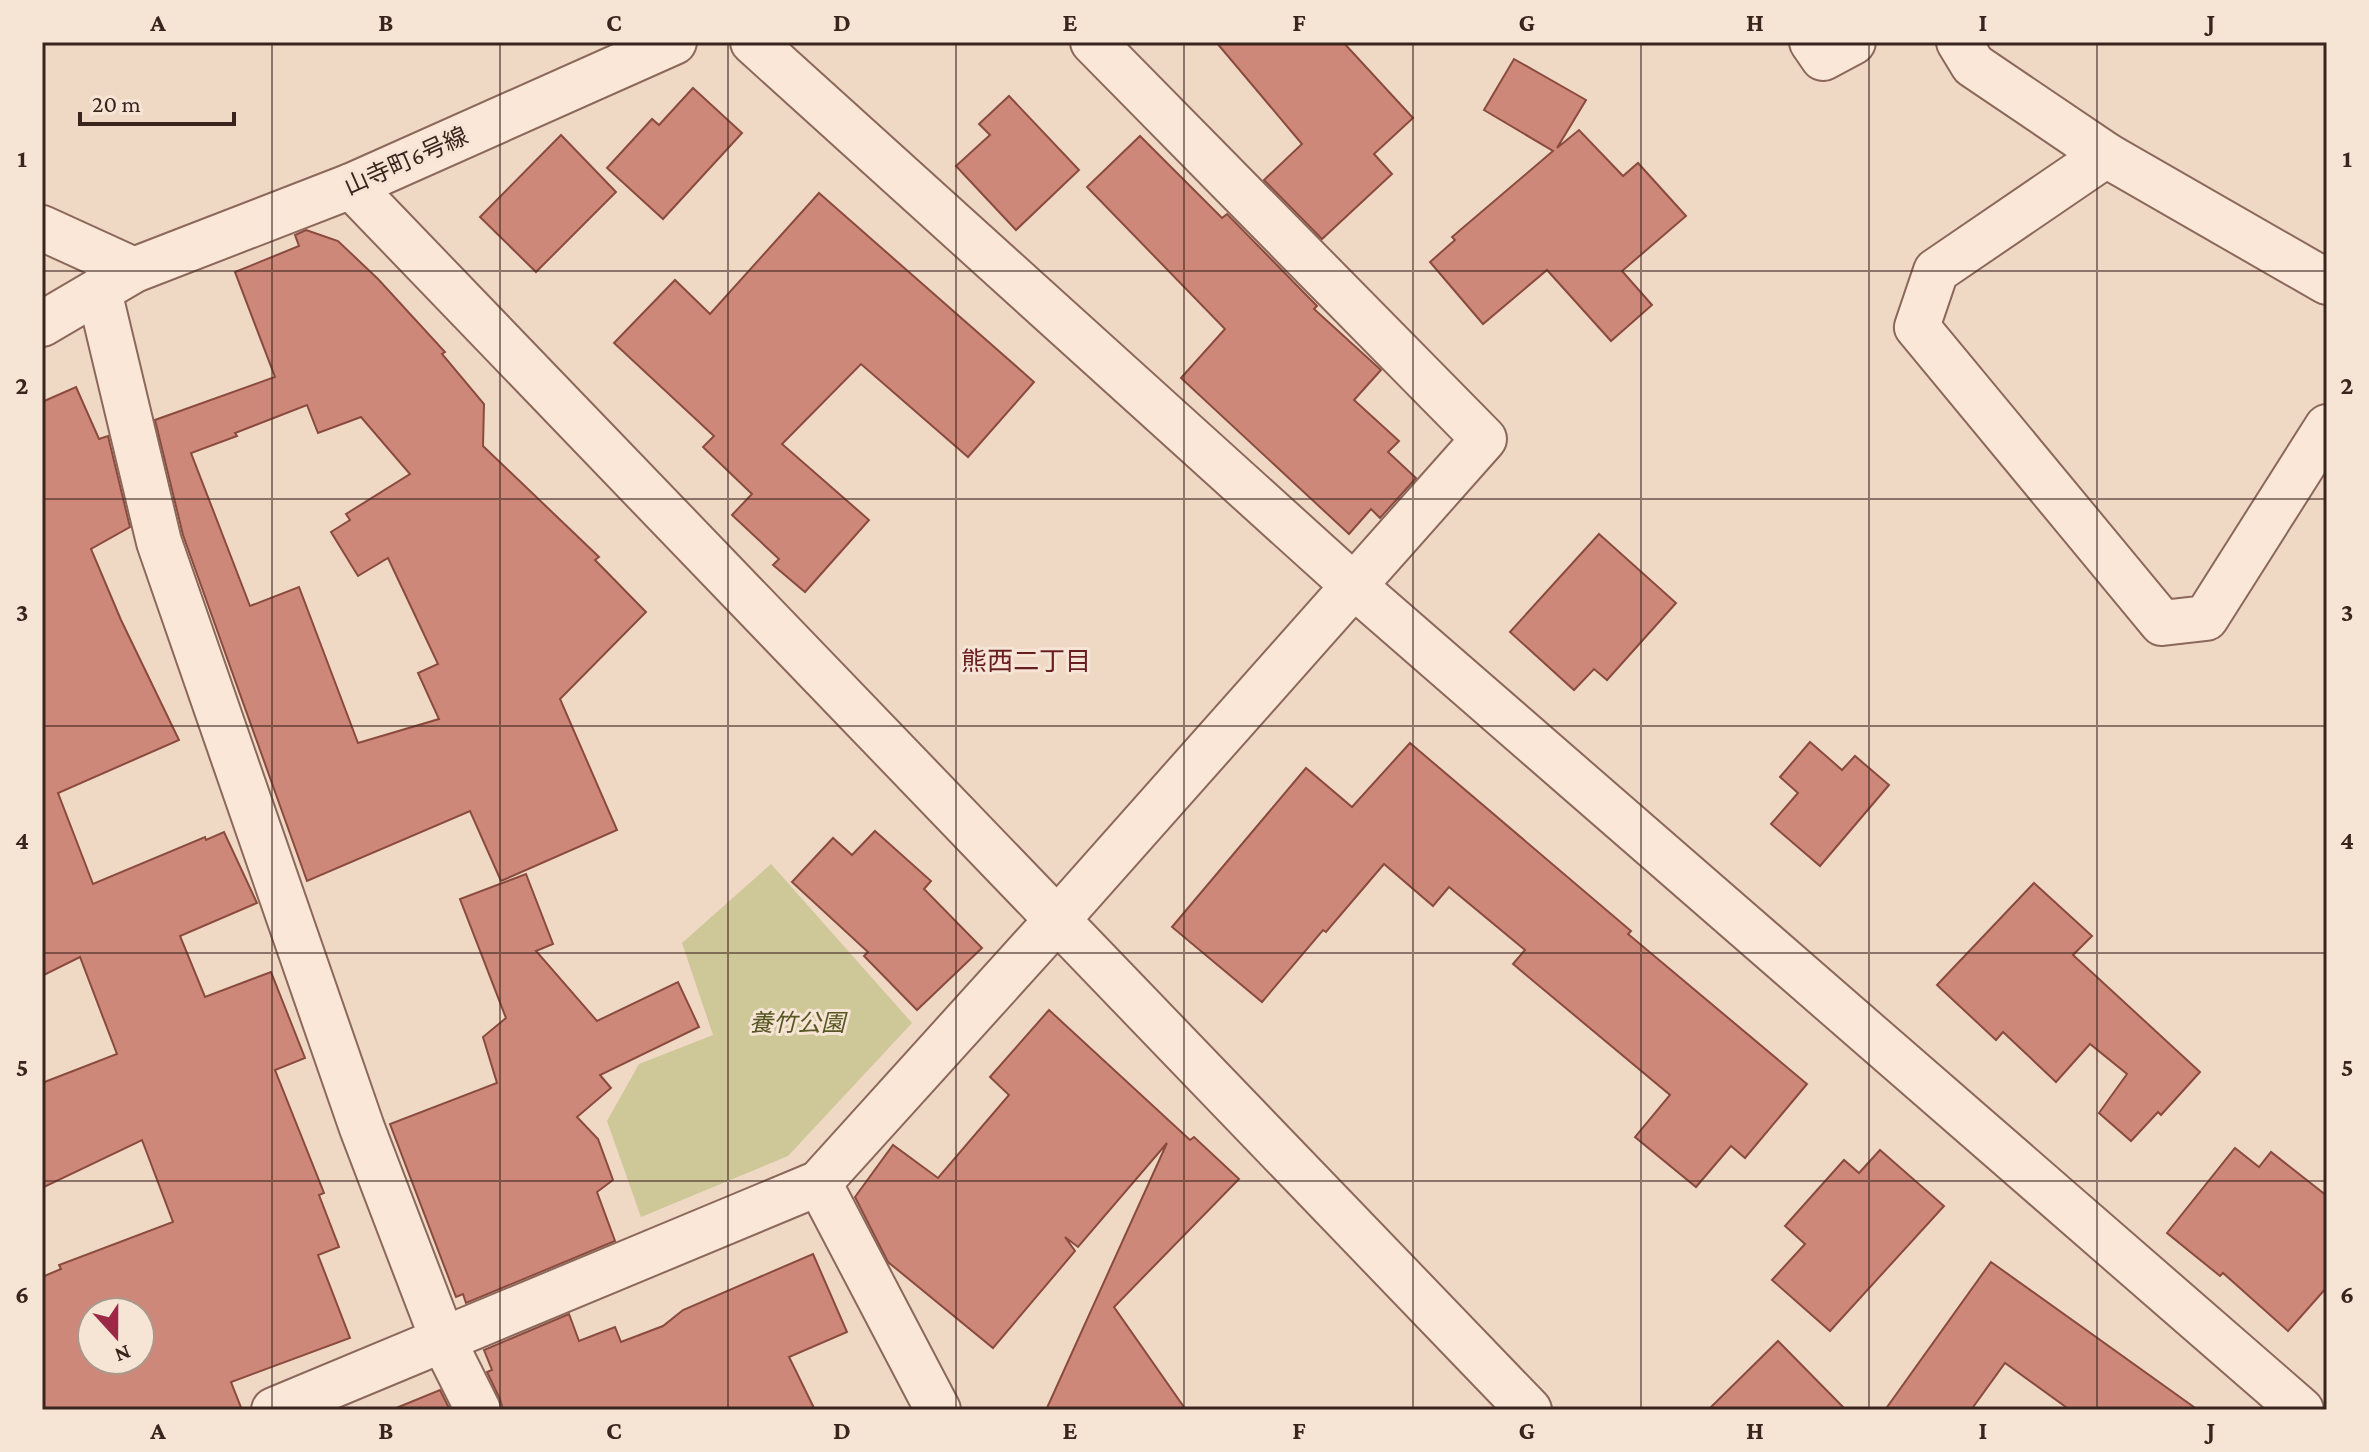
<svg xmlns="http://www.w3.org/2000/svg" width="2369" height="1452" font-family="'Crimson Pro','Noto Sans JP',serif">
	<rect width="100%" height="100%" fill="#efd8c4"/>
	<!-- green -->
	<path fill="#cec798" d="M771,864L912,1023L788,1156L641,1217L607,1121L639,1064L713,1035L682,943Z"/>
	<!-- building -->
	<g fill="#ce8879" stroke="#8a4b3f" stroke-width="2" fill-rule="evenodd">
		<path d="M1216,42H1343L1413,118L1374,154L1392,174L1322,239L1264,180L1302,144Z"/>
		<path d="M1514,59L1586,100L1557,148L1579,130L1623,176L1638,163L1686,216L1622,271L1652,305L1611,341L1547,270L1483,324L1430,262L1455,240L1452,237L1553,151L1484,110Z"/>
		<path d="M693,88L742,133L663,219L607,168L652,119L659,125Z"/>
		<path d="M1009,96L1079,170L1016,230L956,166L990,135L979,124Z"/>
		<path d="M561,135L616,192L536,272L480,217Z"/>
		<path d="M1140,136L1222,218L1227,214L1317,306L1314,309L1381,370L1354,400L1399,441L1388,452L1416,478L1380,518L1371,509L1349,534L1181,378L1225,329L1087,187Z"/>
		<path d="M819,193L1034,382L968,457L861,364L782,444L869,520L805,592L773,565L779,559L732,515L752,494L703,447L714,436L614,343L675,280L710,314Z"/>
		<path d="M306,230L338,241L378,279L445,352L442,354L484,404L483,446L599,557L595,560L646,612L560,699L617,830L501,881L470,811L307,881L183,535L155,420L275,377L235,272L299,246L295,235ZM307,405L318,433L361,417L410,474L346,514L350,520L331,532L358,576L388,558L438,664L418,673L439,719L358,743L299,587L250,606L191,453L237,436L235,433Z"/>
		<path d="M76,387L99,439L108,436L130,527L91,549L121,620L179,740L58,793L93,884L205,837L206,840L224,832L257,903L180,936L205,997L271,972L305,1058L275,1070L324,1193L319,1195L339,1247L318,1255L350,1338L231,1382L242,1410H42V1277L61,1269L59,1265L173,1222L142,1140L42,1188V1083L117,1054L80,957L42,976V402ZM92,1312H140V1360H92Z"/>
		<path d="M1599,534L1676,603L1607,680L1594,669L1574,690L1510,632Z"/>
		<path d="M1810,742L1842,770L1855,756L1889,785L1820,866L1771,824L1798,793L1780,777Z"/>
		<path d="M1410,743L1631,931L1628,934L1807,1084L1745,1158L1731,1146L1696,1187L1635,1137L1670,1095L1513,964L1525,950L1449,887L1433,906L1384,864L1326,932L1323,930L1262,1002L1172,927L1306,768L1352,807Z"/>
		<path d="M875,831L931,881L924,889L982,948L917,1010L864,956L868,952L792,882L833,838L852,855Z"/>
		<path d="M526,874L553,944L536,951L597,1021L678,982L699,1027L600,1075L611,1088L577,1117L598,1139L613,1180L597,1192L615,1241L466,1303L463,1294L456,1297L390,1124L497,1083L483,1037L506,1018L460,899Z"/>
		<path d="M2034,883L2092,936L2073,955L2200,1072L2161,1115L2158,1112L2131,1141L2099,1113L2127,1074L2090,1044L2056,1082L2003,1032L1996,1040L1937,985Z"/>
		<path d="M1049,1010L1190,1140L1194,1137L1239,1179L1114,1307L1186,1410H1046L1167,1143L1078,1247L1065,1237L1075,1251L993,1348L888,1262L855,1197L893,1145L938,1178L1009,1095L990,1077Z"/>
		<path d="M2235,1148L2259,1167L2271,1152L2327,1196V1287L2288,1331L2223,1273L2220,1276L2167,1233Z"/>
		<path d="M1880,1150L1944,1206L1830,1331L1772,1280L1805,1244L1785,1226L1844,1160L1859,1173Z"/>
		<path d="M813,1254L847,1332L789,1357L815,1410H503L500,1399L487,1372L492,1370L484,1350L569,1314L579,1341L615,1327L621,1342L663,1326L683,1310Z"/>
		<path d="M1991,1262L2198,1410H2070L2005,1363L1971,1410H1885Z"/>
		<path d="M1778,1341L1846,1410H1708Z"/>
		<path d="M440,1390L450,1410H397L396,1408Z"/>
	</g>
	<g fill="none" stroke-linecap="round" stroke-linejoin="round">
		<!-- minor casing -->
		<g stroke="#8b685a" stroke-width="48">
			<g id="minor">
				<path d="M753,42L1354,586L2301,1410"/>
				<path d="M1812,42L1823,58L1853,42"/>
				<path d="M1959,42L1973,65L2106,155L2327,282"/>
				<path d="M2106,155L1936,271L1917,327L2162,623L2206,618L2327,427"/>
				<path d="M351,186L1529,1410"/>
				<path d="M42,228L134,270"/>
				<path d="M99,291L159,542L362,1128L443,1340L478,1410"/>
				<path d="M42,324L134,270L351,186L674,42"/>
				<path d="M819,1183L938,1410"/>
				<path d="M274,1410L819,1183L1057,920L1484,439L1093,42"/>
			</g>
		</g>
		<!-- minor -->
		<use href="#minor" stroke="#fae7d8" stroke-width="44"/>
	</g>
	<!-- grid -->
	<path fill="none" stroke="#3a251e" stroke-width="2" stroke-opacity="0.55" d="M272,42V1410M500,42V1410M728,42V1410M956,42V1410M1184,42V1410M1413,42V1410M1641,42V1410M1869,42V1410M2097,42V1410M42,271H2327M42,499H2327M42,726H2327M42,953H2327M42,1181H2327"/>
	<g text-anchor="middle" stroke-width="6" stroke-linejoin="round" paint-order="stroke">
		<!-- street labels -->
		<g font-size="24" fill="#3a251e" stroke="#f6e4d4">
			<text transform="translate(406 161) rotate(-24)" y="8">山寺町6号線</text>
		</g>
		<!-- park labels -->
		<g font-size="24" font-style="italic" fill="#575724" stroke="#f6e4d4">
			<text x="797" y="1031">養竹公園</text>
		</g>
		<!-- neighbourhood labels -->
		<g font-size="26" fill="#681d1f" stroke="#f6e4d4">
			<text x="1026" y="670">熊西二丁目</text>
		</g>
	</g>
	<!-- border -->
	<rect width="2369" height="1452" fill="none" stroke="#f6e4d4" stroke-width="88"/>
	<!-- north arrow -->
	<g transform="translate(116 1336) rotate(159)"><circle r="38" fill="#f6e4d4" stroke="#ab988b" stroke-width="2"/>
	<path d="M0-6L14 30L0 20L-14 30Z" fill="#9b2945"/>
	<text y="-12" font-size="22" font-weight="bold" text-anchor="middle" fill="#3a251e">N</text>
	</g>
	<!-- scale -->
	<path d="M80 112v12h154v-12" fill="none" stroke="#3a251e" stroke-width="4"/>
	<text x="92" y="112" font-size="24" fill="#3a251e" stroke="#f6e4d4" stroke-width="6" paint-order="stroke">20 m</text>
	<rect x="44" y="44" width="2281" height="1364" fill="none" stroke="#3a251e" stroke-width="3"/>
	<g font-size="26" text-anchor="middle" font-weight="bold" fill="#3a251e">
		<text x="158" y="31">A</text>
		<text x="386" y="31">B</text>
		<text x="614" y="31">C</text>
		<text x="842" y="31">D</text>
		<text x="1070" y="31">E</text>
		<text x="1299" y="31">F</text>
		<text x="1527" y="31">G</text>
		<text x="1755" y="31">H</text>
		<text x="1983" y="31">I</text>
		<text x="2211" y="31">J</text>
		<text x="22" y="167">1</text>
		<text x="2347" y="167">1</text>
		<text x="22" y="394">2</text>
		<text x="2347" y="394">2</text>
		<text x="22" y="621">3</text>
		<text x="2347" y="621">3</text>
		<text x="22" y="849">4</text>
		<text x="2347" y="849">4</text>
		<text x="22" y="1076">5</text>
		<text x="2347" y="1076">5</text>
		<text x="22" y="1303">6</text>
		<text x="2347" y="1303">6</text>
		<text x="158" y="1439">A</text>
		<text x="386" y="1439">B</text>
		<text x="614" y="1439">C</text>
		<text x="842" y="1439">D</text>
		<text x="1070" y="1439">E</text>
		<text x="1299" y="1439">F</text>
		<text x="1527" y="1439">G</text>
		<text x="1755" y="1439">H</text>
		<text x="1983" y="1439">I</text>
		<text x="2211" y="1439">J</text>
	</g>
</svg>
